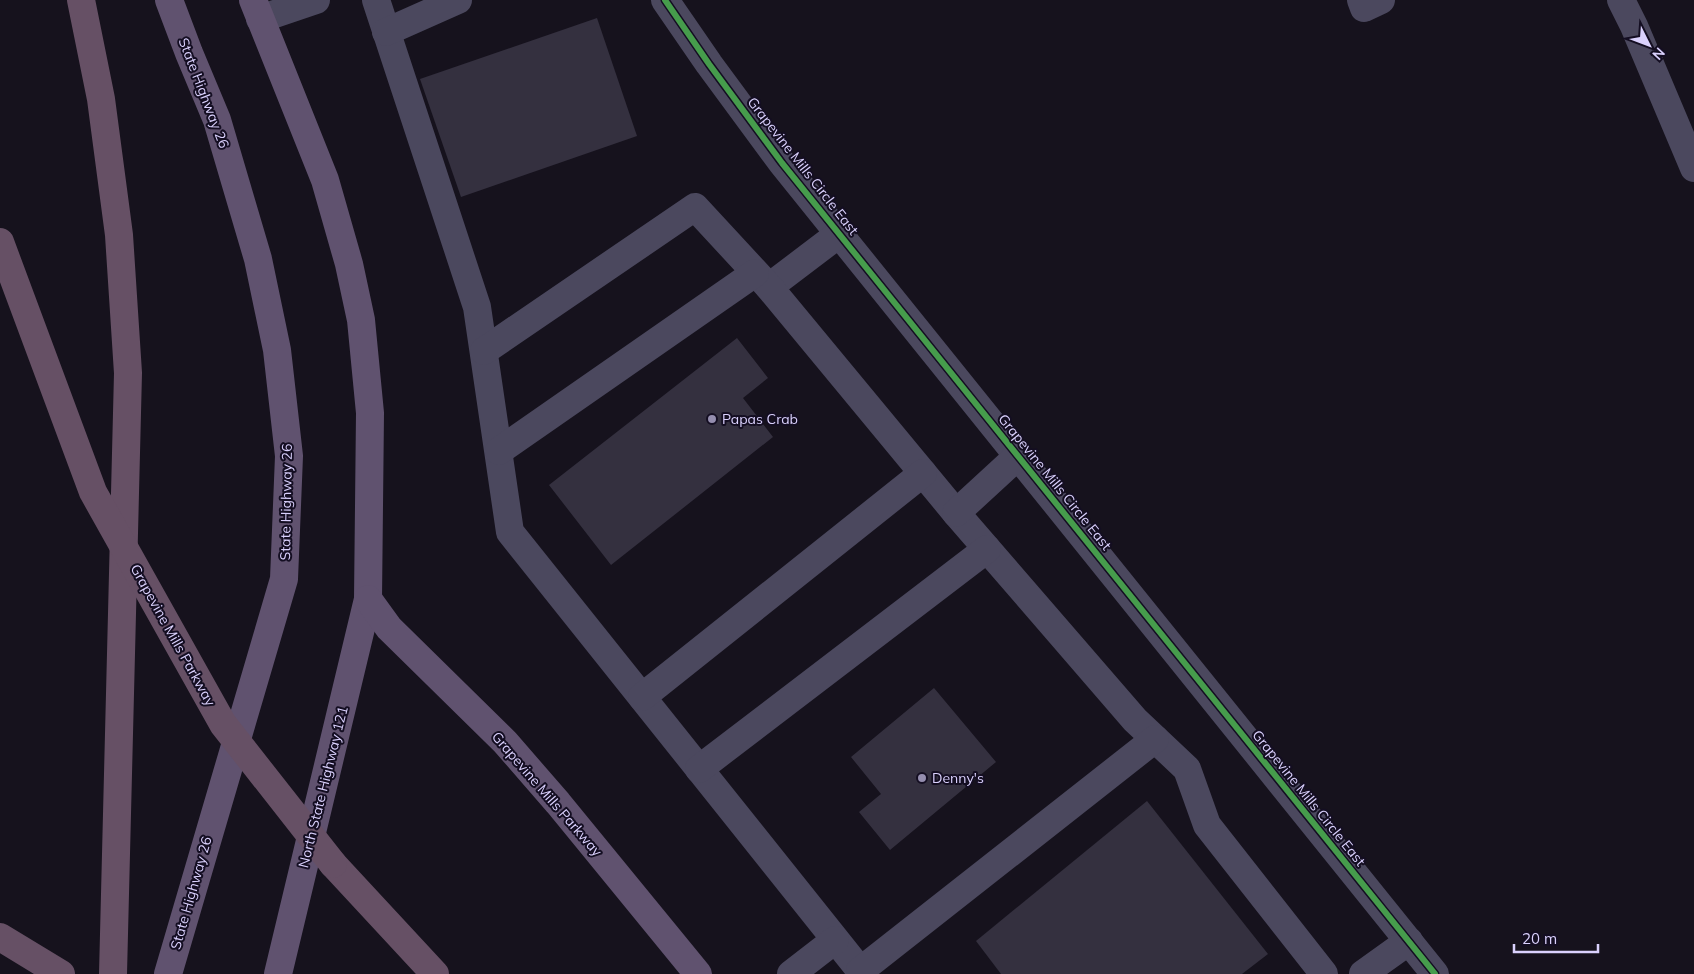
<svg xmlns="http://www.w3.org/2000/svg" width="1694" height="974" font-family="Mulish,sans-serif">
	<rect width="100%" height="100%" fill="#16121d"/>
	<!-- building -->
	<g fill="#34303f">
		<path d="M597,18L637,136L461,197L420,79Z"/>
		<path d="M737,338L768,378L743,398L773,437L611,565L549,485Z"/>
		<path d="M934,688L996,762L890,850L859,812L881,794L851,757Z"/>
		<path d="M1147,801L1268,954L1242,974H1001L976,941Z"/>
	</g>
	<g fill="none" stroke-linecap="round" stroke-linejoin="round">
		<!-- minor -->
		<g stroke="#4b485e" stroke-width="28">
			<path d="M376,0L477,307L510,532L863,974"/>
			<path d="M665,0L709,64L782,163L1435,974"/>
			<path d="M1361,0L1364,8L1381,0"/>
			<path d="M1621,0L1634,26L1694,168"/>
			<path d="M260,19L316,0"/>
			<path d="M386,32L458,0"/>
			<path d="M769,287L839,234"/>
			<path d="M484,351L695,207L769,287L956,513L1135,720L1187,769L1207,825L1324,974"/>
			<path d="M499,451L755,273"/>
			<path d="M956,513L1018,456"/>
			<path d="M642,697L923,473"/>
			<path d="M699,769L987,549"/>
			<path d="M860,971L1155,739"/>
			<path d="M791,974L835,940"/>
			<path d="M1363,974L1409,941"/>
		</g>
		<!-- major -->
		<g stroke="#60526f" stroke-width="28">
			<path d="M253,0L325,180L349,264L361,320L370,413L368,599L278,974"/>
			<path d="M368,599L389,628L505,742L558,803L698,974"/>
			<path d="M168,974L284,579L289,456L277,350L258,259L217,120L189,53L169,0"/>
		</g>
		<!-- highway -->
		<g stroke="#665065" stroke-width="28">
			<path d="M81,0L101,99L119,235L128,373L113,974"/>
			<path d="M333,864L435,974"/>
			<path d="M0,937L61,974"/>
		</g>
		<!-- highway-bridge -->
		<path stroke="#665065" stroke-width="28" d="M0,242L93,492L223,724L333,864"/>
		<!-- cycleway casing -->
		<g stroke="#140e22" stroke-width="9">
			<path id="cycleway" d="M665,0L709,64L782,163L1435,974"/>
		</g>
		<!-- cycleway -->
		<use href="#cycleway" stroke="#469c4c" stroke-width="6"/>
	</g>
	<!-- markers -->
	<g fill="#958eaf" stroke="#140e22" stroke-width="2">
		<circle cx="712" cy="419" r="5"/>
		<circle cx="922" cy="778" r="5"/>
	</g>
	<g text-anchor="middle" stroke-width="4" stroke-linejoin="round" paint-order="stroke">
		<!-- street labels -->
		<g font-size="14" fill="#dad1fd" stroke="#140e22">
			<text transform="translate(204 93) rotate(69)" y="5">State Highway 26</text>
			<text transform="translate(803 166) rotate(52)" y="5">Grapevine Mills Circle East</text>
			<text transform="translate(1055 482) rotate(51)" y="5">Grapevine Mills Circle East</text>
			<text transform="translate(286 502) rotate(-89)" y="5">State Highway 26</text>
			<text transform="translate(173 635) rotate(61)" y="5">Grapevine Mills Parkway</text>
			<text transform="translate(323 787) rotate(-76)" y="5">North State Highway 121</text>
			<text transform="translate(547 794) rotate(49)" y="5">Grapevine Mills Parkway</text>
			<text transform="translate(1309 798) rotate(51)" y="5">Grapevine Mills Circle East</text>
			<text transform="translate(191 893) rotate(-74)" y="5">State Highway 26</text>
		</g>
		<!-- poi labels -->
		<g font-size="14" fill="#dad1fd" stroke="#140e22" text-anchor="start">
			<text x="722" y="424">Papas Crab</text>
			<text x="932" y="783">Denny's</text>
		</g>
	</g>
	<!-- north arrow -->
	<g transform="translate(1649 45) rotate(132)" stroke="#140e22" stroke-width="4" paint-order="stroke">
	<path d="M0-4L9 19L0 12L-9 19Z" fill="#dad1fd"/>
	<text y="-8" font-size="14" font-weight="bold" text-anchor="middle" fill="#dad1fd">N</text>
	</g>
	<!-- scale -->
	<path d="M1514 944v8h84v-8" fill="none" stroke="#dad1fd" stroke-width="2.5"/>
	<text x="1522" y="944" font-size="15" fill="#dad1fd" stroke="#140e22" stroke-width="4" paint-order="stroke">20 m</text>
</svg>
